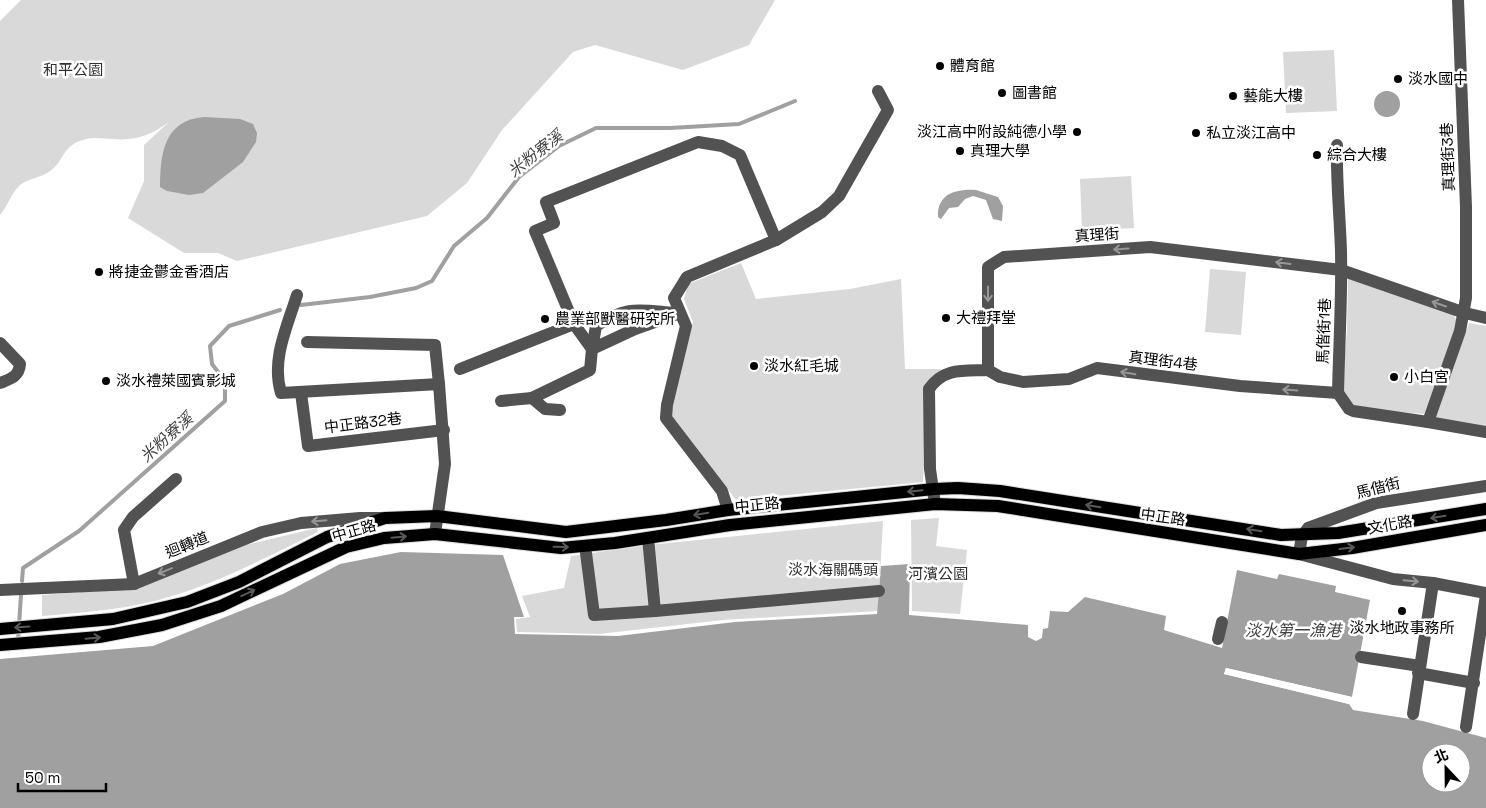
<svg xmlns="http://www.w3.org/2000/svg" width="1486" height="808" font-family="'Space Grotesk','Noto Sans TC',sans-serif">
	<rect width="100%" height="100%" fill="#fff"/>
	<!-- green -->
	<g fill="#d9d9d9">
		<path d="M21,0H775L749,45L683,70L595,45L573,52L502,130L467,183L427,216L237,261L218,253H184L128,218L144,181V145L170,121C152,135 136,141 113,139C104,139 94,137 86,139C61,145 65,161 50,171C41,178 28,178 19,186C11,194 7,207 0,215V21Z"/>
		<path d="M1334,50L1337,111L1286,113L1283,52Z"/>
		<path d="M1131,176L1134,228L1082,231L1080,179Z"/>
		<path d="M741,263L756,299L850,289L901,279L905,369H941L928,385L923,482L736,500L671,415L693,322L684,299L688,284Z"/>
		<path d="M1210,269L1246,272L1241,335L1205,332Z"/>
		<path d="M1348,275L1453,314L1458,323L1424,414L1351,408L1345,398L1342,386L1347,330Z"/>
		<path d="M1469,323L1486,326V429L1435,420Z"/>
		<path d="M939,518L936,546L967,550L960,614L912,611L911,520Z"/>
		<path d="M883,521L878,611L723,620L599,634L517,632L516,619L530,617L522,596L564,588L571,556L649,545Z"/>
		<path d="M317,528L318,532C261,560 203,591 141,604C108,611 75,613 42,616V595L138,588L241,546Z"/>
	</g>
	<!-- water -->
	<g fill="#a0a0a0" fill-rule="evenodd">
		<circle cx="1387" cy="104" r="13"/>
		<path d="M204,117L240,119L253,124L257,133L256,142L243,162L203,193L189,195L167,191L160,187C160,154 164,120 204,117Z"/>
		<path d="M976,190L998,197L1003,206L1002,221L993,219L986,200L973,196L965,199L958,207L949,208L941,219L938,217C937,193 957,189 976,190Z"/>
		<path d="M401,552L503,555L524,617H514L515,634L618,636L735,622L877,614L881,566L910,564L909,615L1028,625V637L1036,641L1042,638L1043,629L1048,628L1050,611L1068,612L1085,597L1166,616L1164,630L1222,648L1237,570L1277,579L1279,574L1336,586L1335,592L1370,600L1352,697L1226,668L1224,674L1349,704L1353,710L1423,721L1486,738V808H0V659L153,646L283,594L340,564ZM1431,753H1461V783H1431Z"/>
	</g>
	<!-- pier -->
	<path fill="#fff" d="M1226,668L1352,697L1351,699L1227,672L1350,702L1349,704L1224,674Z"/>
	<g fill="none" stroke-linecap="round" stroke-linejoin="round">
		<!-- stream -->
		<g stroke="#a0a0a0" stroke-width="4">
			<path d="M301,305L370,297L416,288L432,281L454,246L487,218L519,177L559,146L596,128H670L739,124L795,101"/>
			<path d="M22,581L23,568L79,531L225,401V381L212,364L210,346L229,326L280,310"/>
			<path d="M18,640L21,595"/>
		</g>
		<!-- major casing -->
		<g stroke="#dbdbdb" stroke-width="14">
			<g id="major">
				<path d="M0,629L113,619L187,602L239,582L327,537L385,518L437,516L566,532L666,520L728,510L934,489L958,488L1000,491L1281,535L1338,533L1486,509"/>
				<path d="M0,645L99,637L162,625L221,606L346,547L384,538L435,534L561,548L615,543L730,525L935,504L998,506L1299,554L1352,548L1486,525"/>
			</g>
		</g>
		<!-- minor -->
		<g stroke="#525252" stroke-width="12">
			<path d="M1337,145C1336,181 1340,216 1341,252C1342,299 1339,346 1338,393"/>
			<path d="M776,240L822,212L839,196L888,110L878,91"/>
			<path d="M297,295C287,327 271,360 281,393L439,384L445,464L435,534"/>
			<path d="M574,324L592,349"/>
			<path d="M307,342L435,345L439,384"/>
			<path d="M0,343L20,364C19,377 10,379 0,383"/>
			<path d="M592,349L596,326C627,305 639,310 675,313"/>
			<path d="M460,369L574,324L535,231L554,223L546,202L698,142L722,146L740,155L776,240L687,277L674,298L686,326L667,405L666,418L722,491L728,510"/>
			<path d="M988,370L1000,377L1023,382L1069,379L1097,368L1240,386L1338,393"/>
			<path d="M301,393L308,446L444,430"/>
			<path d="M1338,393L1349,409L1353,411L1428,422L1460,331L1466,298V207L1458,0"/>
			<path d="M501,401L532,398"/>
			<path d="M560,410L545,409L532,398L590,370L592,349L635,329L680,313"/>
			<path d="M1428,422L1486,432"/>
			<path d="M1486,486L1376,503L1308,528L1302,536L1299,554L1393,579L1433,583L1486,593"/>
			<path d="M935,504L930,469L929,389C944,367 965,371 988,370V267L1004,257L1150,247L1341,270L1465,313L1486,318"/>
			<path d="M648,538L655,611L879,591"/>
			<path d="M586,553L594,615L655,611"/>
			<path d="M134,584L124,530L133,517L176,479"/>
			<path d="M0,590L134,584L262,532L301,523L360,518H382"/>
			<path d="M1218,639L1222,622"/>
			<path d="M1361,657L1420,666"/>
			<path d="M1418,673L1474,683"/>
			<path d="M1413,714L1433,583"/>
			<path d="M1466,727L1486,595"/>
		</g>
		<!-- major -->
		<use href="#major" stroke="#000" stroke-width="12"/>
	</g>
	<!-- one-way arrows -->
	<defs><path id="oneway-shaft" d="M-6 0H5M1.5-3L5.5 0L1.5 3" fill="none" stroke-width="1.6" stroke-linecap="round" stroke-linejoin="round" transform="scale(1.25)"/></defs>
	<g stroke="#979797">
		<use href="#oneway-shaft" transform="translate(1121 249) rotate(176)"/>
		<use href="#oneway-shaft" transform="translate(1283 263) rotate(-173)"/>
		<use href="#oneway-shaft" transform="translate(988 294) rotate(90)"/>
		<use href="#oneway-shaft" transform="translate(1439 304) rotate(-161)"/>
		<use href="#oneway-shaft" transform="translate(1128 373) rotate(-171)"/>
		<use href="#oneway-shaft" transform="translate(1290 390) rotate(-176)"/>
		<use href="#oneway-shaft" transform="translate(319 521) rotate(175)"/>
		<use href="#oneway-shaft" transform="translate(165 571) rotate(158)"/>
		<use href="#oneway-shaft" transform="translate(1411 581) rotate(5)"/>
	</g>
	<g stroke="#595959">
		<use href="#oneway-shaft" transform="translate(915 491) rotate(174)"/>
		<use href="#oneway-shaft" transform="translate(1093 506) rotate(-171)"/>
		<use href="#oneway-shaft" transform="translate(701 514) rotate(170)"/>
		<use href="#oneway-shaft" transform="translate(1438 517) rotate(171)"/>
		<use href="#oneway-shaft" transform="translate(1254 530) rotate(-170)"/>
		<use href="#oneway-shaft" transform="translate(399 537) rotate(-5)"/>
		<use href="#oneway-shaft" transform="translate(561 547) rotate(1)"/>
		<use href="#oneway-shaft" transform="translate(1347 548) rotate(-7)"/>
		<use href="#oneway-shaft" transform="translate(248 593) rotate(-25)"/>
		<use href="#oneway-shaft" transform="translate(22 627) rotate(176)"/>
		<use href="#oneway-shaft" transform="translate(93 638) rotate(-5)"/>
	</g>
	<!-- markers -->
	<g fill="#000" stroke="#fff" stroke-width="2">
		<circle cx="940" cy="66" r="5"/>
		<circle cx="1398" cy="79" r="5"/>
		<circle cx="1002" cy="93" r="5"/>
		<circle cx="1233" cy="96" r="5"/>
		<circle cx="1077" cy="132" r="5"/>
		<circle cx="1196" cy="133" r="5"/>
		<circle cx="960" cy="151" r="5"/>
		<circle cx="1317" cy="155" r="5"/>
		<circle cx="99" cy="272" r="5"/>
		<circle cx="946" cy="318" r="5"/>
		<circle cx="545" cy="319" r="5"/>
		<circle cx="754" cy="366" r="5"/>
		<circle cx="1394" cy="377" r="5"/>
		<circle cx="106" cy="381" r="5"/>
		<circle cx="1402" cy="611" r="5"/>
	</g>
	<g text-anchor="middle" stroke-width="5" stroke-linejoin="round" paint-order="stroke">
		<!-- poi labels -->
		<g font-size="15" fill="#000" stroke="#fff" text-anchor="start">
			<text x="950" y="71">體育館</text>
			<text x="1408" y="84">淡水國中</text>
			<text x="1012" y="98">圖書館</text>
			<text x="1243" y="101">藝能大樓</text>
			<text x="1067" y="137" text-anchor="end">淡江高中附設純德小學</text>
			<text x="1206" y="138">私立淡江高中</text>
			<text x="970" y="156">真理大學</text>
			<text x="1327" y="160">綜合大樓</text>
			<text x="109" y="277">將捷金鬱金香酒店</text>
			<text x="956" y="323">大禮拜堂</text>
			<text x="555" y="324">農業部獸醫研究所</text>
			<text x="764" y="371">淡水紅毛城</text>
			<text x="1404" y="382">小白宮</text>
			<text x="116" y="386">淡水禮萊國賓影城</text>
			<text x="1402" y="633" text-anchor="middle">淡水地政事務所</text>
		</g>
		<!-- park labels -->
		<g font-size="15" fill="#303030" stroke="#fff">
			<text x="73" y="75">和平公園</text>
			<text x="833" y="575">淡水海關碼頭</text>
			<text x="938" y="579">河濱公園</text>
		</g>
		<!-- street labels -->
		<g font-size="15" fill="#000" stroke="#fff">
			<text transform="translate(1448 157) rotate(-92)" y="5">真理街3巷</text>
			<text transform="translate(1097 235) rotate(-4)" y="5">真理街</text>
			<text transform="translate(1324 331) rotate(-88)" y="5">馬偕街1巷</text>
			<text transform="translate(1163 361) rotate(7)" y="5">真理街4巷</text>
			<text transform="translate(363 423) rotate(-7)" y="5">中正路32巷</text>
			<text transform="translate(1378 488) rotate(-14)" y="5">馬偕街</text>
			<text transform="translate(757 505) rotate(-6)" y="5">中正路</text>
			<text transform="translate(1163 517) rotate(8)" y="5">中正路</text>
			<text transform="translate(1390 525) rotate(-10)" y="5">文化路</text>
			<text transform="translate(354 531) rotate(-16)" y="5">中正路</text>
			<text transform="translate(187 545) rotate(-22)" y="5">迴轉道</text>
		</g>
		<!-- water labels -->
		<g font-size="16" font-style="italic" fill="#414141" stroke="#fff">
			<text transform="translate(535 153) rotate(-38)" y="6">米粉寮溪</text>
			<text transform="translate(166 437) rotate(-42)" y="6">米粉寮溪</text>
			<text x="1293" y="636">淡水第一漁港</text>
		</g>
	</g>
	<!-- north arrow -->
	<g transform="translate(1446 768) rotate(338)"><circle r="24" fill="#ffffff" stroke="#999999"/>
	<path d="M0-4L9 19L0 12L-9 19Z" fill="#000000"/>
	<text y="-8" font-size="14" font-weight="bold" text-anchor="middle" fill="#000000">北</text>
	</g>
	<!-- scale -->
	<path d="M18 783v8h88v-8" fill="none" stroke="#000000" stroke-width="2.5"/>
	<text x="25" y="783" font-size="15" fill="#000000" stroke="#ffffff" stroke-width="4" paint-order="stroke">50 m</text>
</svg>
